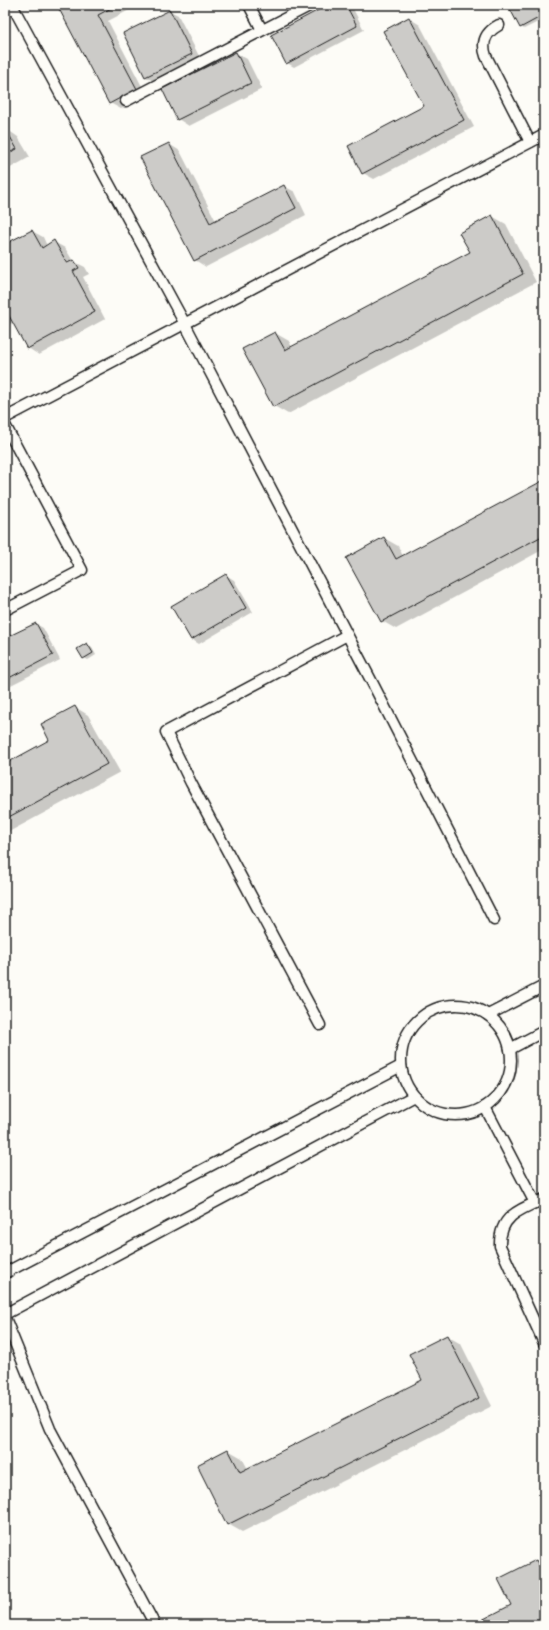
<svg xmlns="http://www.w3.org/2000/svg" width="549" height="1630" font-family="'Comic Neue',sans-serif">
	<rect width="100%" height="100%" fill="#fdfcf7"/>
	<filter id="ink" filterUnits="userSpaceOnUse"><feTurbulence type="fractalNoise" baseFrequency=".025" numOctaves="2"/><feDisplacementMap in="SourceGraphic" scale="8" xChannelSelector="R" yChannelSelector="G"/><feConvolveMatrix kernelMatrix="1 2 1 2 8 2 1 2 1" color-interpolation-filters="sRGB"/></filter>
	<g filter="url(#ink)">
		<!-- shadow -->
		<g fill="#0003">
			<path d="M58,5H139L108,21L147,96L121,109L110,103Z"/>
			<path d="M330,5H351L364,30L294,67L287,63Z"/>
			<path d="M519,5H544V19L524,29L521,27Z"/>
			<path d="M170,11L178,15L200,58L153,81L146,77Z"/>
			<path d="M409,18L420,25L474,127L374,179L363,173L425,106Z"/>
			<path d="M236,53L247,59L262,89L189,126L178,119Z"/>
			<path d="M5,128L18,137L30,157L5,171Z"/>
			<path d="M169,144L180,151L216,221L284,186L295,192L306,215L206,267L195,260Z"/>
			<path d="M492,216L506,224L536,282L288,414L274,406L275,333L289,341L292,347L471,252Z"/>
			<path d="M32,231L43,237L47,246L54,242L65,248L73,261L85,267L89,274L83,277L105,319L39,355L28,348L13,322L10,324L5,321V246Z"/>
			<path d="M544,481V549L396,629L382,621L384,538L398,546L403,556Z"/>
			<path d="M5,555L8,561L5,563Z"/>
			<path d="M226,575L234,580L253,612L199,644L191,639Z"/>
			<path d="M36,624L43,628L60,660L9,686L5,684V640Z"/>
			<path d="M87,644L91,646L96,655L88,660L84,658Z"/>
			<path d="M75,707L88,715L120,772L5,834V765L51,740Z"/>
			<path d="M447,1336L461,1344L492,1406L242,1532L228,1524V1450L242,1458L248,1469L423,1380Z"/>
			<path d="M536,1561L544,1566V1625H474L513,1606Z"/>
		</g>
		<!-- building -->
		<g fill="#cccbc8" stroke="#1c1c1c">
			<path d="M57,5H117L98,15L137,89L109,104Z"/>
			<path d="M328,5H346L357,26L286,64L271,35Z"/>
			<path d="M517,5H543L544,15L520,28L510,9Z"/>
			<path d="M170,10L192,54L145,77L123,33Z"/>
			<path d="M409,17L464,120L362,174L348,146L424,106L383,31Z"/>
			<path d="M236,52L251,83L177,120L162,89Z"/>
			<path d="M5,128L17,149L5,155Z"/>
			<path d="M169,143L210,223L284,185L296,208L194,261L140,157Z"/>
			<path d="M492,215L523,274L273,407L242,349L275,332L285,350L470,252L459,233Z"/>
			<path d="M32,230L42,248L54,240L67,263L74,260L79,268L73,271L95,312L27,349L8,314L5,315V244Z"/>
			<path d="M544,480V535L381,622L346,558L384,537L396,559Z"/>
			<path d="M226,574L246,608L191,640L171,606Z"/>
			<path d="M36,623L53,655L5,680V638Z"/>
			<path d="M87,643L93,653L83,659L77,649Z"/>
			<path d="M75,706L107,764L5,819V764L49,740L41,724Z"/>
			<path d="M447,1335L479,1398L227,1525L197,1465L228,1449L240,1472L422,1380L409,1354Z"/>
			<path d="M536,1560L544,1575V1625H472L511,1605L498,1579Z"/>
		</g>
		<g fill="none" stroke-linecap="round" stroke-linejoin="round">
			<!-- service casing -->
			<g stroke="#1c1c1c" stroke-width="13">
				<g id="service">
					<path d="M12,5L185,324L374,686L494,920"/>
					<path d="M249,5L262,30"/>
					<path d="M499,25C486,32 481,42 486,56L530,142"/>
					<path d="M126,101L311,5"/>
					<path d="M5,418L544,135"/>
					<path d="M5,425L82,570L5,610"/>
					<circle cx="456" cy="1060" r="55"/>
					<path d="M488,1015L544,986"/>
					<path d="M320,1025L191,783L166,732L347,635"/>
					<path d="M510,1049L544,1031"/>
					<path d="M485,1107L535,1203"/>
					<path d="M544,1199C520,1209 499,1216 500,1246L544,1343"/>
					<path d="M5,1273L401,1066"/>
					<path d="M5,1314L414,1096"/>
					<path d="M5,1318L50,1429L155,1625"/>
				</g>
			</g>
			<!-- service -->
			<use href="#service" stroke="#fdfcf7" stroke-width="10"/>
		</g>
	</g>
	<!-- margin -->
	<rect width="549" height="1630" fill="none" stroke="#fdfcf7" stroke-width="20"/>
	<rect x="10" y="10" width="529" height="1610" fill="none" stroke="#1c1c1c" stroke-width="1.5" filter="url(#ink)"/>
</svg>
